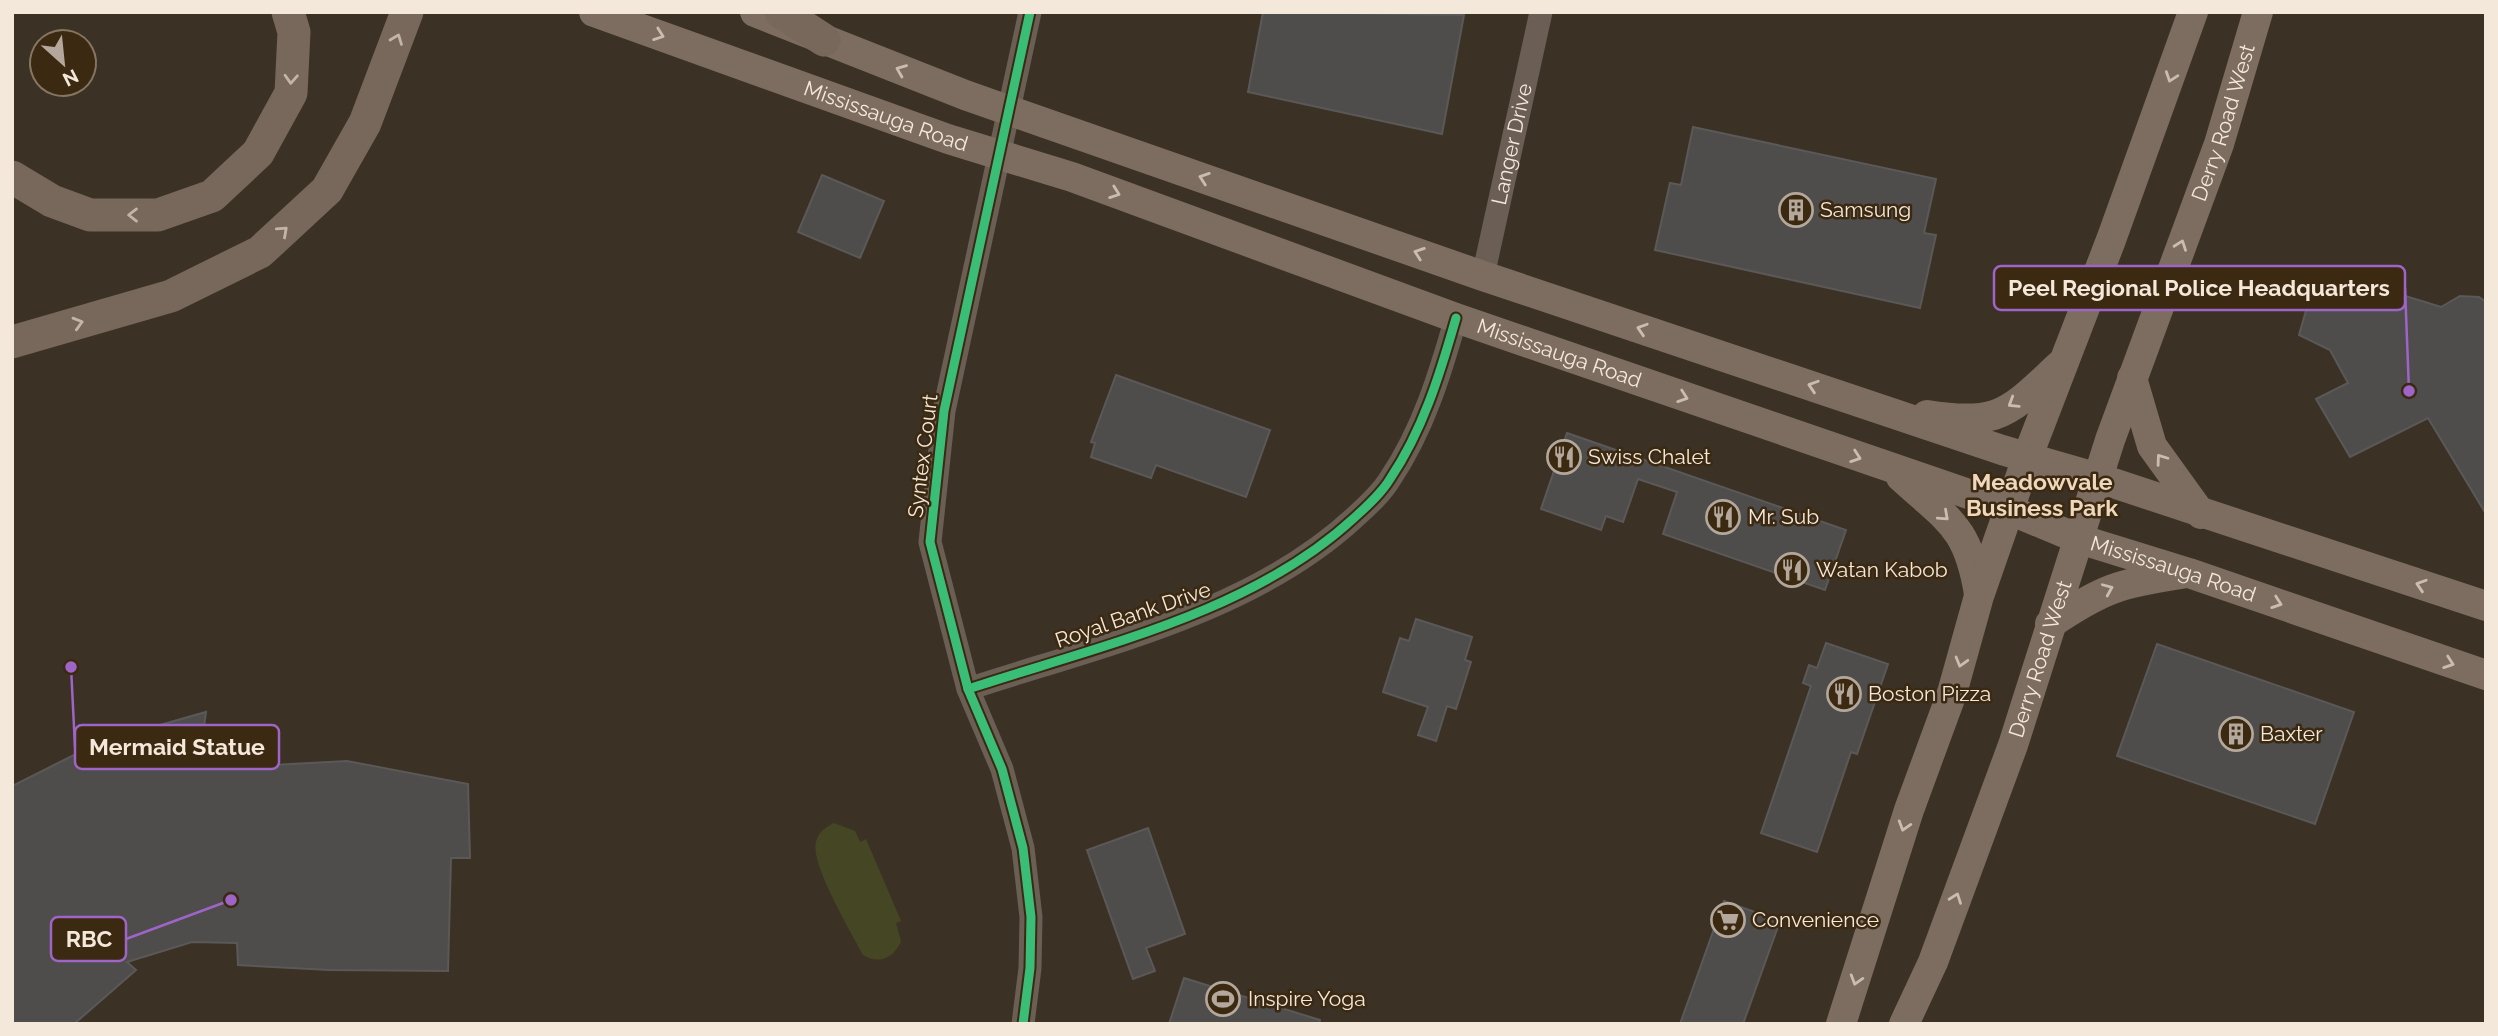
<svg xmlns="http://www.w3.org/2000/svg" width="2498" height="1036" font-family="Raleway,sans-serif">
	<rect width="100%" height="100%" fill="#3b3225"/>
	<!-- pitch -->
	<path fill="#454623" d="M834,823L855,831L860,842L866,839L901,921L896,923L901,941C894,958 879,965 863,955C852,933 810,864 816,842C818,832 826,827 834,823Z"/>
	<!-- building -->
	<g fill="#4f4c4c" stroke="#5b5858" stroke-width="2">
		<path d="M1263,12L1464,15L1442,134L1248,92Z"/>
		<path d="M1693,127L1936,179L1924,233L1936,235L1920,308L1655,250L1670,183L1681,185Z"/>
		<path d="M822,175L884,201L860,258L798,232Z"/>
		<path d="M2318,269L2441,307L2460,296L2479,297L2486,302V514L2428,418L2350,457L2316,399L2348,383L2330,350L2299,335Z"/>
		<path d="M1116,375L1270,430L1246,497L1156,465L1151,478L1091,457L1095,443L1091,442Z"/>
		<path d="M1567,433L1846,530L1825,590L1663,534L1677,492L1638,479L1623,522L1606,516L1601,530L1541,509Z"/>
		<path d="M1416,619L1472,637L1465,660L1471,662L1456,709L1447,706L1436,741L1418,735L1428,707L1383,692L1400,638L1409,641Z"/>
		<path d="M1826,643L1888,664L1857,754L1851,752L1817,852L1761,833L1811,686L1803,683L1809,665L1817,668Z"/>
		<path d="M2157,644L2354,712L2315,824L2117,756Z"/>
		<path d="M206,712L198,769L347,761L468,784L470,858H451L448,971L329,970L238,965L237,943L192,942L127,962L136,970L74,1024H12V786L100,742Z"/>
		<path d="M1148,828L1185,934L1146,948L1155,971L1133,979L1087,850Z"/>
		<path d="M1724,901L1780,921L1743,1024H1680Z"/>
		<path d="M1184,978L1320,1020L1319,1024H1169Z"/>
	</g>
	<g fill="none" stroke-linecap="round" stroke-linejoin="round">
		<!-- minor -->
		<g stroke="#6a5e55" stroke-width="23">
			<path id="s1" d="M1483,276L1541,12"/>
			<path d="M968,689C1099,646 1251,613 1354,518C1366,507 1381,494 1390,479C1423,430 1440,374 1456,318"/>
			<path d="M1023,1024L1030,968L1031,917L1023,848L1002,769L968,689L930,542L944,411L1030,12"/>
		</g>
		<!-- major -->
		<g stroke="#7c6d60" stroke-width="30">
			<path id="s2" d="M594,12L948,139L1072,177L1456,318L1986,500L2079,539L2189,573L2486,675"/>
			<path d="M755,12L965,95L1483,276L2002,450L2098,478L2486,606"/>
			<path d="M2132,378L2152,446L2201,514"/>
			<path d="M1927,415C1946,418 1975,421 1994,415C2019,407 2041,382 2060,365"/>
			<path d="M1901,477C1949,521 1968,526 1979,594"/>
			<path d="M2050,624C2102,589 2120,583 2181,574"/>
			<path d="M1841,1024L1909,810L1952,693L1979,596L2027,458L2111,240L2193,12"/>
			<path id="s3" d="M1904,1024L1933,962L2013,745L2110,440L2219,144L2258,12"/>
		</g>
		<!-- highway -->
		<g stroke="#78685b" stroke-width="33">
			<path d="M781,12L824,40"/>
			<path d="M12,177L52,201L90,215H158L212,196L258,153L291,93L294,32L288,12"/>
			<path d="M12,342L171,296L260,252L327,190L365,123L407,12"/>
		</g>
		<!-- cycleway casing -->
		<g stroke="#3b2911" stroke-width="13">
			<g id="cycleway">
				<path d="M968,689C1099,646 1251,613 1354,518C1366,507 1381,494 1390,479C1423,430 1440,374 1456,318"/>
				<path d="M1023,1024L1030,968L1031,917L1023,848L1002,769L968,689L930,542L944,411L1030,12"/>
			</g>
		</g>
		<!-- cycleway -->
		<use href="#cycleway" stroke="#3abd76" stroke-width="9"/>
	</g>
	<!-- one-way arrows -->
	<defs><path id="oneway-chevron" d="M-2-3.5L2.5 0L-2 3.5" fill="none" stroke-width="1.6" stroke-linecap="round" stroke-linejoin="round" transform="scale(1.75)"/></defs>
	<g stroke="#cabdaf">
		<use href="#oneway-chevron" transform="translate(659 35) rotate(20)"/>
		<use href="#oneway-chevron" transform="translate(901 70) rotate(-158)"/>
		<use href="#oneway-chevron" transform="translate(2171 77) rotate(109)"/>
		<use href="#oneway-chevron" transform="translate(1204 178) rotate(-161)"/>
		<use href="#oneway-chevron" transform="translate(1115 193) rotate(20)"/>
		<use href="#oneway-chevron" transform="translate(2181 245) rotate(-70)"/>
		<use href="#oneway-chevron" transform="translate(1419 253) rotate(-161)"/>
		<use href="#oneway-chevron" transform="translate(1642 329) rotate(-162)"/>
		<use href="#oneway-chevron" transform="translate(1813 386) rotate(-162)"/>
		<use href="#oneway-chevron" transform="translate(1683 397) rotate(19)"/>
		<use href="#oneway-chevron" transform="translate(2013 403) rotate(148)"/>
		<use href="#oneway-chevron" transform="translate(1856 457) rotate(19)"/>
		<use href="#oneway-chevron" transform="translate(2161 459) rotate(-126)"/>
		<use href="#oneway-chevron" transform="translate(1944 516) rotate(42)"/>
		<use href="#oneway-chevron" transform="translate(2421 585) rotate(-162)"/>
		<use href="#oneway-chevron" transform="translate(2108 589) rotate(-23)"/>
		<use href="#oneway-chevron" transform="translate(2277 603) rotate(19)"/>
		<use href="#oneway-chevron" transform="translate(1961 662) rotate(106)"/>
		<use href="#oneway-chevron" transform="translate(2449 663) rotate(19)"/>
		<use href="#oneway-chevron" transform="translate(1904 826) rotate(107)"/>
		<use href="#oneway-chevron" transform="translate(1956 898) rotate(-70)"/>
		<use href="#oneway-chevron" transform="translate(1856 980) rotate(107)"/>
	</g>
	<g stroke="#c2b5a7">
		<use href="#oneway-chevron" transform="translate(397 39) rotate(-69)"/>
		<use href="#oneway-chevron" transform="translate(291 79) rotate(93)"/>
		<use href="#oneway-chevron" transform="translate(133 215) rotate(180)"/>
		<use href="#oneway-chevron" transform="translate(283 231) rotate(-42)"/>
		<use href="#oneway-chevron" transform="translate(78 323) rotate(-16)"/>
	</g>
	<!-- icons -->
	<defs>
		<g id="building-ring" transform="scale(1.75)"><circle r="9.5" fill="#3b2911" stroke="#b3a89b" stroke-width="1.5"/><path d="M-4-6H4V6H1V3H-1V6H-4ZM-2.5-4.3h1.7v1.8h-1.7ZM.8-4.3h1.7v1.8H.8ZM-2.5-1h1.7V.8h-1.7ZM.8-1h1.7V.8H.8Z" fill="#b3a89b"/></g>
		<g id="restaurant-ring" transform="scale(1.75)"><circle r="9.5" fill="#3b2911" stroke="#b3a89b" stroke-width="1.5"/><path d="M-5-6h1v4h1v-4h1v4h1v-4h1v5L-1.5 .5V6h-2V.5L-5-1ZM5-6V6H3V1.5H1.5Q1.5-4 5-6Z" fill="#b3a89b"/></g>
		<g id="supermarket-ring" transform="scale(1.75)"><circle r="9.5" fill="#3b2911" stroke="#b3a89b" stroke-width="1.5"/><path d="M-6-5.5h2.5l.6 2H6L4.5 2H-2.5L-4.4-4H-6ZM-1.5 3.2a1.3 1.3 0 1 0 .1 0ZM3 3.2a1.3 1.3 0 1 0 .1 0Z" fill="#b3a89b"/></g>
		<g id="stadium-ring" transform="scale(1.75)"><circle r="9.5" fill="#3b2911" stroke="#b3a89b" stroke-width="1.5"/><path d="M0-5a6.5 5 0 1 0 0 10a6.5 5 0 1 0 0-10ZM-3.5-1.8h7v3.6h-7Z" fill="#b3a89b"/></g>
	</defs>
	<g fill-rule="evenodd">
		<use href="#building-ring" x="1796" y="210"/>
		<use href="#restaurant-ring" x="1564" y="457"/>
		<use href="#restaurant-ring" x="1723" y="517"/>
		<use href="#restaurant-ring" x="1792" y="570"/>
		<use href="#restaurant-ring" x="1844" y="694"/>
		<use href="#building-ring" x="2236" y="734"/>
		<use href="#supermarket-ring" x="1728" y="920"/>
		<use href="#stadium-ring" x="1223" y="999"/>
	</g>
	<g text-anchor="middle" stroke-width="5" stroke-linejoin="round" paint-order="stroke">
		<!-- street labels -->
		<g font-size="21" fill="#f4e8da" stroke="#3b2911">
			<text dy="7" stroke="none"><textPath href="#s2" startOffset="310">Mississauga Road</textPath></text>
			<text dy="7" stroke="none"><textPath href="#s3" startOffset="957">Derry Road West</textPath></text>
			<text dy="7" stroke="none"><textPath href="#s1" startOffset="135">Langer Drive</textPath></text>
			<text dy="7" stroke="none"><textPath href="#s2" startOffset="1024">Mississauga Road</textPath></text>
			<text transform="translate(923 456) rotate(-83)" y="7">Syntex Court</text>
			<text dy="7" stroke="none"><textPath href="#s2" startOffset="1675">Mississauga Road</textPath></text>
			<text transform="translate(1133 615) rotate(-19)" y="7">Royal Bank Drive</text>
			<text dy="7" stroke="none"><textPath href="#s3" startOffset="390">Derry Road West</textPath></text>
		</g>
		<!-- poi labels -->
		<g font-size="21" fill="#f4e8da" stroke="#3b2911" text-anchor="start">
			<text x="1820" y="217">Samsung</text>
			<text x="1588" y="464">Swiss Chalet</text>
			<text x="1748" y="524">Mr. Sub</text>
			<text x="1816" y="577">Watan Kabob</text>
			<text x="1868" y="701">Boston Pizza</text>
			<text x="2260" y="741">Baxter</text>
			<text x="1752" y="927">Convenience</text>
			<text x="1248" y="1006">Inspire Yoga</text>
		</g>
		<!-- neighbourhood labels -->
		<g font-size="23" font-weight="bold" fill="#eed7ba" stroke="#3b2911">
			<text x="2042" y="490">Meadowvale<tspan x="2042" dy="26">Business Park</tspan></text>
		</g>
	</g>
	<!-- callouts -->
	<path fill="none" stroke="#9f64c7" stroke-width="2.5" d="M2409 391L2405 288M71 667L75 747M231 900L126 939"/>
	<g fill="#9f64c7" stroke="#3b2911" stroke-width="2.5">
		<circle cx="2409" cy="391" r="7"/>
		<circle cx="71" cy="667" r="7"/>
		<circle cx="231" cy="900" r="7"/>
	</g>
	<g fill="#3b2911" stroke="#9f64c7" stroke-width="2.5">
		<rect x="1994" y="266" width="411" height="44" rx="7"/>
		<rect x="75" y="725" width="204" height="44" rx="7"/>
		<rect x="51" y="917" width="75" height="44" rx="7"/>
	</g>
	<g font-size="23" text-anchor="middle" font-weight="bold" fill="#f4e8da">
		<text x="2199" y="296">Peel Regional Police Headquarters</text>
		<text x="177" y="755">Mermaid Statue</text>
		<text x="89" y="947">RBC</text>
	</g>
	<!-- border -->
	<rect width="2498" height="1036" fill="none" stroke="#f4e8da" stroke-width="28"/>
	<!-- north arrow -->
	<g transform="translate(63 63) rotate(153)"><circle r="33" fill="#3b2911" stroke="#857561" stroke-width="2"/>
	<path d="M0-5L12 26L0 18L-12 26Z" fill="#b3a89b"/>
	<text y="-10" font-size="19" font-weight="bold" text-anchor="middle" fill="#f4e8da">N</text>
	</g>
</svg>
